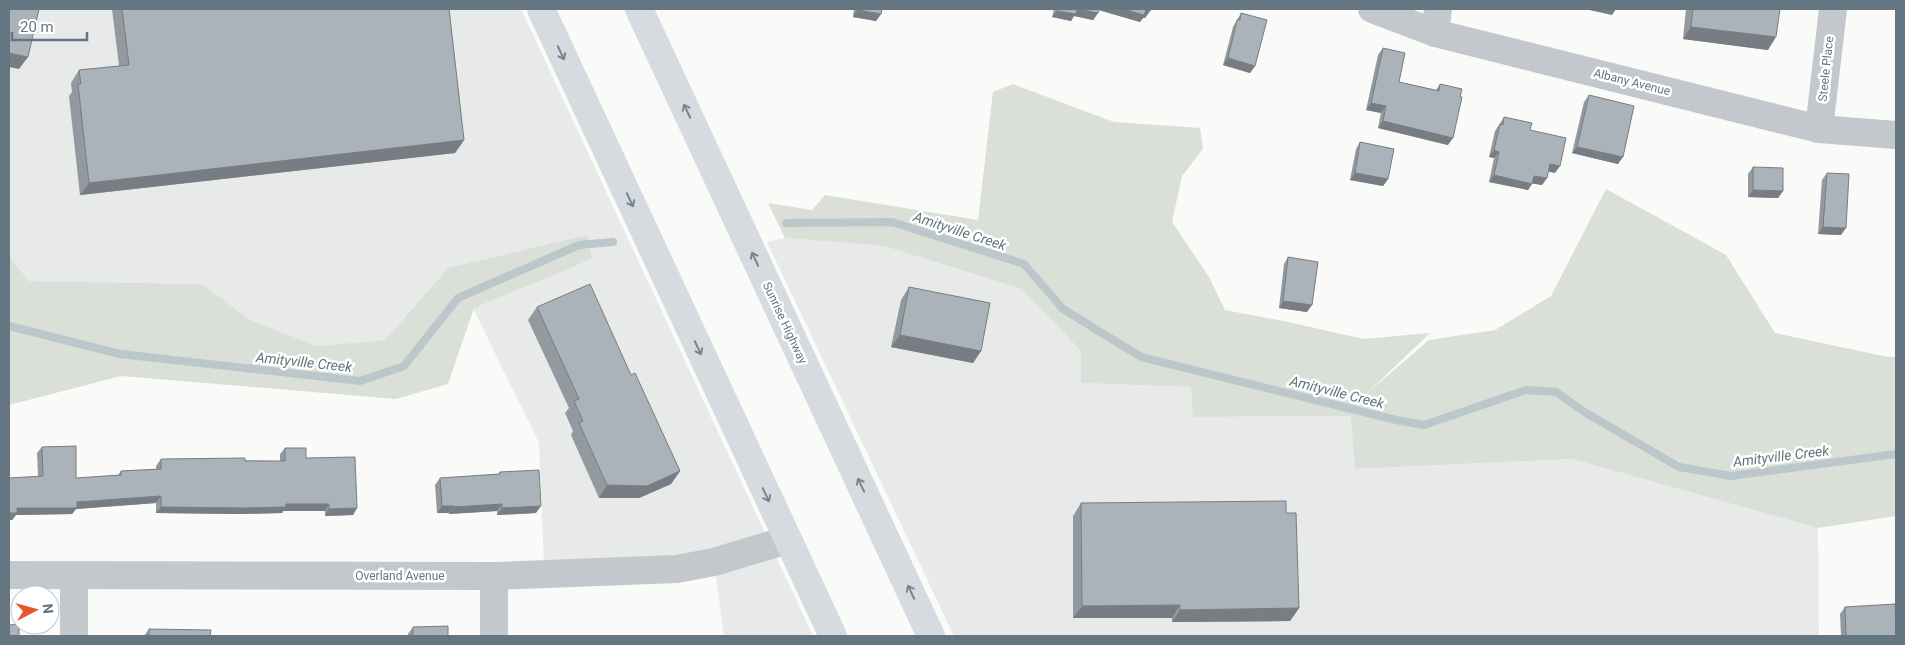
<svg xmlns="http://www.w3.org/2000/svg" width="1905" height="645" font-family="Roboto,sans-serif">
	<rect width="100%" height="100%" fill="#fafaf8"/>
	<!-- built -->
	<g fill="#e8e9e9">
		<path d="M9,9H521L813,636H724L713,553L544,565L539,443L473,308L592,259L448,268L385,340L317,346L249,320L202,284L29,281L9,256Z"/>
		<path d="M785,238L884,246L1022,289L1081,351V383L1191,387L1194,417L1352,416L1355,469L1572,459L1818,528L1819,636H954L767,242Z"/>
	</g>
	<!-- green -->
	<g fill="#dadfd7">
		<path d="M1013,84L1114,122L1200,128L1203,149L1182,176L1172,222L1209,277L1225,310L1288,322L1364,339L1430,333L1365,395L1429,340L1495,330L1551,296L1606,189L1726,255L1775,333L1888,357H1896V516L1818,528L1572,459L1355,469L1351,416L1193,417L1191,387L1081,383V351L1022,289L884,246L785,238L768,203L812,210L825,195L978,220L993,92Z"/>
		<path d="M588,235L592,259L474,308L448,384L396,399L121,376L9,405V256L29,281L202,284L250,320L317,346L385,340L448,268Z"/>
	</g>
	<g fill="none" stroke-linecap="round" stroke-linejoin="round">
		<!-- stream -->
		<g stroke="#bbc7cb" stroke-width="8">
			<path d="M786,223L892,222L1024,264L1063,309L1141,357L1396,420L1424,425L1526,390L1556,392L1586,413L1679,467L1731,476L1896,454"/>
			<path d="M9,326L120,354L360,381L404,366L458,298L579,245L613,242"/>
		</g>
		<!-- minor -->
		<g stroke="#c3c8cc" stroke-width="28">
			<path d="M1435,33L1438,9"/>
			<path d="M1819,129L1833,9"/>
			<path d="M9,575L494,576L677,569L714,562L787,540"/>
			<path d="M74,636V576"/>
			<path d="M494,636V576"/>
		</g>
		<!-- tertiary -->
		<path stroke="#c3c8cc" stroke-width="28" d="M1372,9L1435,33L1819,129L1896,135"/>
		<!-- trunk -->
		<g stroke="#d6dbdf" stroke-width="28">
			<path d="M541,9L833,636"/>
			<path d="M639,9L931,636"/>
		</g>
	</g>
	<!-- wall -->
	<g fill="#929a9f">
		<path d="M112,9H449L464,140L455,153L80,195L69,96L72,92L71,83L79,70L119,66Z"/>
		<path d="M854,9H882L881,14L876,21L853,17Z"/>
		<path d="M1054,9H1151L1150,11L1145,18H1143L1140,22L1099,10L1098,13L1093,20L1074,16L1071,21L1052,17Z"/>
		<path d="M1686,9H1780L1768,50L1683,39Z"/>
		<path d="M1241,13L1255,66L1250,73L1223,65L1233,27Z"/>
		<path d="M1383,48L1399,82L1436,90L1440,84L1448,145L1378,128L1381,113L1366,110L1378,55Z"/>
		<path d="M1589,95L1618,164L1572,153L1584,102Z"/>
		<path d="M1504,117L1530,130L1555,173L1548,171L1547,178L1542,185L1532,183L1528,190L1489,182L1494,158L1489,157L1495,131Z"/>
		<path d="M1360,142L1388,179L1383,186L1350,180L1356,149Z"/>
		<path d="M1753,167L1783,191L1778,198L1748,197V174Z"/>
		<path d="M1827,173L1841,235L1818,234L1822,180Z"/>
		<path d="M1288,257L1307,312L1279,308L1284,264Z"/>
		<path d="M909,287L981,351L973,363L891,347L901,300Z"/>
		<path d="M537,307L680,471L671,484L639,498H599L571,435L573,431L565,413L569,408L528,320Z"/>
		<path d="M42,447L76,478L118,475L121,471L156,469V466L161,459L280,461V454L285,448L306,458L357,508L353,515L325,516V511H283L282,513L240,514L156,513V503L76,509L72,514L16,515L12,520H9V479L38,476L37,453Z"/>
		<path d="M500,472L536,513L497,515V511L449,514V513H437L435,485L440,478L498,474Z"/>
		<path d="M1081,503L1286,513L1299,608L1290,621L1172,622V618H1073V516Z"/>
		<path d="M1845,607L1896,636H1841L1840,614Z"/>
		<path d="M413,627L448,636H408V634Z"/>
		<path d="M149,629L210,636H144Z"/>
	</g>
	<!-- shaded-wall -->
	<g fill="#777d82">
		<path d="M1077,9L1098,13L1093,20L1074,16L1071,21L1052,17L1057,11Z"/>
		<path d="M1095,9H1123L1146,10L1150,11L1145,18H1143L1140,22Z"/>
		<path d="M1585,9H1616L1612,15Z"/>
		<path d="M857,10L881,14L876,21L853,17Z"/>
		<path d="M1691,27L1776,37L1768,50L1683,39Z"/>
		<path d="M9,53L28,57L19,69L9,67Z"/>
		<path d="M1228,58L1255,66L1250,73L1223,65Z"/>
		<path d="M1371,103L1386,106L1381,113L1366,110Z"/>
		<path d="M1383,121L1453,138L1448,145L1378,128Z"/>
		<path d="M464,140L455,153L80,195L89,183Z"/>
		<path d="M1577,147L1623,157L1618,164L1572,153Z"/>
		<path d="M1494,150L1499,152L1494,158L1489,157Z"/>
		<path d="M1550,164L1560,166L1555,173L1545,171Z"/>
		<path d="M1355,173L1388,179L1383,186L1350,180Z"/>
		<path d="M1494,175L1532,184L1528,190L1489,182Z"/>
		<path d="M1534,176L1547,178L1542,185L1529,183Z"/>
		<path d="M1753,190L1783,191L1778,198L1748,197Z"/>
		<path d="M1823,227L1846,228L1841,235L1818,234Z"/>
		<path d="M1283,301L1312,305L1307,312L1279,308Z"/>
		<path d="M900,335L981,351L973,363L891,347Z"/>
		<path d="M680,471L671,484L639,498H599L607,485Z"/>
		<path d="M161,496L156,503L76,509L72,514L16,515L12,520H9V513L17,508L77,502Z"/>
		<path d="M286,504H329L325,511H283L282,513L240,514L156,513L161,507Z"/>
		<path d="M502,504L497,511L449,514L454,507Z"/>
		<path d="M442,506H454L449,513H437Z"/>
		<path d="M541,506L536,513L497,515L502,508Z"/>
		<path d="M357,508L353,515L325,516L329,509Z"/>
		<path d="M1180,605L1172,618H1073L1082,606Z"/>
		<path d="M1299,608L1290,621L1172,622L1180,610Z"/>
	</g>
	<!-- building -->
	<g fill="#aab3b9" stroke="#777d82">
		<path d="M9,9H39L28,57L9,53Z"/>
		<path d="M122,9H449L464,140L89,183L78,84H81L79,70L129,65Z"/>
		<path d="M858,9H882L881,14L857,10Z"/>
		<path d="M1057,9H1099L1098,13L1077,9L1076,14L1057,11Z"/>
		<path d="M1123,9H1151L1150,11L1146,10L1144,15Z"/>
		<path d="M1693,9H1780L1776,37L1691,27Z"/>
		<path d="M1241,13L1267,20L1255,66L1228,58L1237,20H1240Z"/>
		<path d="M1383,48L1405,53L1399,82L1439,91L1440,84L1462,89L1460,97H1462L1453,138L1383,121L1386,106L1371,103Z"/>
		<path d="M1589,95L1634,106L1623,157L1577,147Z"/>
		<path d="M1504,117L1532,123L1530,130L1566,138L1560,166L1550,164L1547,178L1534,176L1532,184L1494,175L1499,152L1494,150L1500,124L1503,125Z"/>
		<path d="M1360,142L1394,149L1388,179L1355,173Z"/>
		<path d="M1753,167L1783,168V191L1753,190Z"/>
		<path d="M1827,173L1849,174L1846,228L1823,227Z"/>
		<path d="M1288,257L1318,262L1312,305L1283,301Z"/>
		<path d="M590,284L631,375L635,373L680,471L647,486L607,485L579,423L583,421L574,401L579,399L537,307Z"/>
		<path d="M909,287L990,303L981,351L900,335Z"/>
		<path d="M76,446V478L121,475V471L161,469V459L245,458V461H285V448H306V458L355,457L357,508L329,509V504H286V507L244,508L161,507V496L77,502V508H17V513H9V478L43,476L42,447Z"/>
		<path d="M539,470L541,506L502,508V504L454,507V506H442L440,478L500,474V472Z"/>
		<path d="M1286,501V513H1296L1299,608L1180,610V605L1082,606L1081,503Z"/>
		<path d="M1895,604L1896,636H1846L1845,607Z"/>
		<path d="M19,624V636H9V625Z"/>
		<path d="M448,626V636H413V627Z"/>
		<path d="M149,629L211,630L210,636H149Z"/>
	</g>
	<!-- one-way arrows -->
	<defs><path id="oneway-shaft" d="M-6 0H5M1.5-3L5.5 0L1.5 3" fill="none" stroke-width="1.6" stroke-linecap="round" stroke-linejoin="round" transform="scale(1.25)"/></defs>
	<g stroke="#768591">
		<use href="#oneway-shaft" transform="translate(561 53) rotate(65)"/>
		<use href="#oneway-shaft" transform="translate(687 111) rotate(-115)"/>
		<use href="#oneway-shaft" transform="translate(630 200) rotate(65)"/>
		<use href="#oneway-shaft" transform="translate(755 259) rotate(-115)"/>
		<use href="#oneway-shaft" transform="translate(698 348) rotate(65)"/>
		<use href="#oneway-shaft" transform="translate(861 485) rotate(-115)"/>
		<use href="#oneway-shaft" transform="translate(766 495) rotate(65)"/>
		<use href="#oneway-shaft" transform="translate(911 592) rotate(-115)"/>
	</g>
	<g text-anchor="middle" stroke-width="5" stroke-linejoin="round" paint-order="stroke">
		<!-- street labels -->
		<g font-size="12" fill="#657683" stroke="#fff">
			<text transform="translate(1826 69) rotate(-84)" y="4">Steele Place</text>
			<text transform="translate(1632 82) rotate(14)" y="4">Albany Avenue</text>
			<text transform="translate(785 323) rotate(65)" y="4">Sunrise Highway</text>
			<text x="400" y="580">Overland Avenue</text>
		</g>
		<!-- water labels -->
		<g font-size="14" font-style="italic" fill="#60757c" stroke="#fff">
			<text transform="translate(960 231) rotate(18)" y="5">Amityville Creek</text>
			<text transform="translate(304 362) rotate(6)" y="5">Amityville Creek</text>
			<text transform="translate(1337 392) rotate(14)" y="5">Amityville Creek</text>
			<text transform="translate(1781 456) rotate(-7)" y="5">Amityville Creek</text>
		</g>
	</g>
	<!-- border -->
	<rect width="1905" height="645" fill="none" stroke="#657683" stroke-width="20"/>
	<!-- north arrow -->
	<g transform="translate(35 610) rotate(84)"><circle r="24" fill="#ffffff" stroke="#c1c8cd"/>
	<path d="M0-4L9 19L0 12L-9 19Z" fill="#e4572e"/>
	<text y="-8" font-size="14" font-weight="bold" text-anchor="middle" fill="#657683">N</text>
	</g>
	<!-- scale -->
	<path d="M12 32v8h75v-8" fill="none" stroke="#657683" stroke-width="2.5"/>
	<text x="20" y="32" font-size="15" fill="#657683" stroke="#ffffff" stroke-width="4" paint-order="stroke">20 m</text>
</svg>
